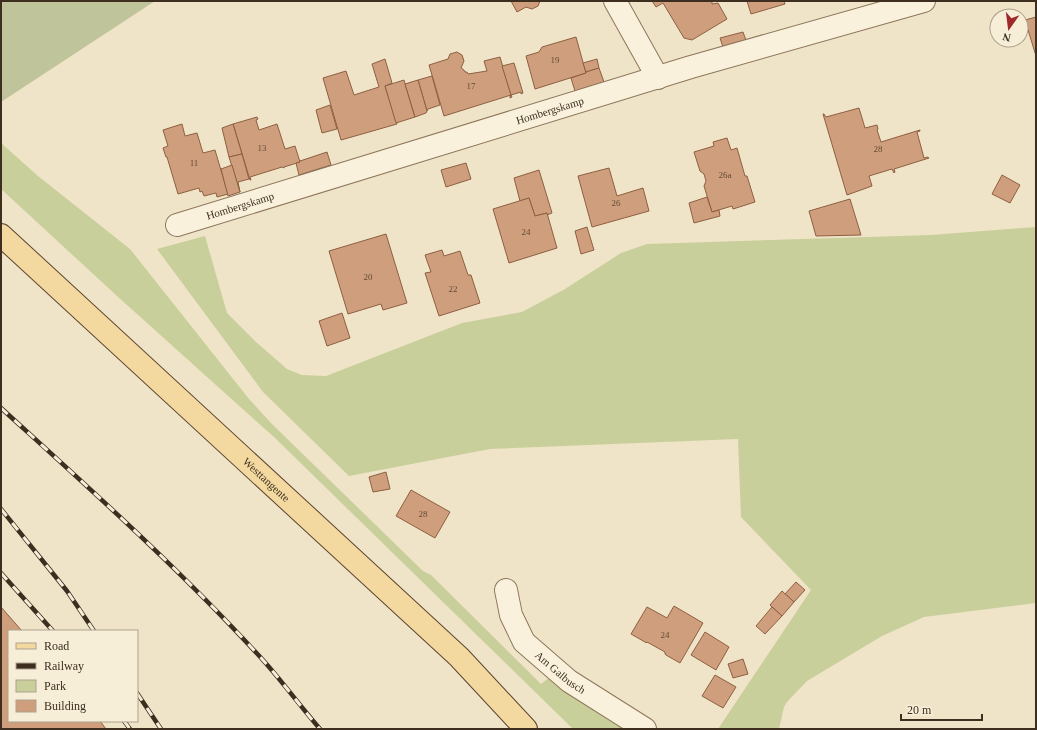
<svg xmlns="http://www.w3.org/2000/svg" width="1037" height="730" font-family="Georgia,serif">
	<rect width="100%" height="100%" fill="#f0e4c8"/>
	<!-- green -->
	<g fill="#c9cf9b">
		<path d="M1,143L38,176L130,249L249,399L272,424L423,571L431,575L541,684L550,677L627,729H573L275,438L117,296L1,189Z"/>
		<path d="M1036,227V603L924,617L882,636L807,681L787,702L784,707L779,729H718L811,590L741,517L738,439L490,449L349,476L263,392L157,249L205,236L227,313L256,342L287,369L302,375L326,376L462,323L522,312L565,289L621,253L647,244L931,235Z"/>
	</g>
	<!-- cemetery -->
	<path fill="#bfc49a" d="M1,1H155L1,102Z"/>
	<!-- building -->
	<g fill="#cf9f7d" stroke="#8d5f41">
		<path d="M511,1H540L538,6L532,9L526,7L517,12Z"/>
		<path d="M652,1H712V4L718,3L727,19L692,40L684,38L663,3L656,7Z"/>
		<path d="M747,1H784L785,4L751,14Z"/>
		<path d="M1036,17V56L1025,20Z"/>
		<path d="M743,32L747,43L724,50L720,38Z"/>
		<path d="M576,37L586,73L535,89L526,56L539,52L542,47Z"/>
		<path d="M457,52L462,55L464,61L461,68L464,70L465,72H467L468,74L487,71L484,61L500,57L511,95L444,116L429,65L448,59L450,54Z"/>
		<path d="M385,59L392,83L385,86L397,124L341,140L323,78L346,71L354,95L379,87L372,64Z"/>
		<path d="M597,59L599,68L586,72L583,63Z"/>
		<path d="M514,63L523,93L521,94V92L511,95L512,97L510,98V96L511,95L502,66Z"/>
		<path d="M599,68L604,82L575,91L571,78L586,73V72Z"/>
		<path d="M432,76L440,105L428,109L427,111L418,80Z"/>
		<path d="M404,80L415,117L396,123L385,86Z"/>
		<path d="M418,80L427,111L426,113L415,117L405,84Z"/>
		<path d="M330,105L337,129L322,133L316,110Z"/>
		<path d="M859,108L865,128L877,125L878,129L877,130L881,142L920,130V131L917,132L924,158L928,157L929,158L894,169L895,172L894,173L892,169L869,176L872,186L847,195L823,114H824L826,117Z"/>
		<path d="M257,117L258,119L256,120L259,130L277,124L285,149L295,146L300,162L284,167V168L282,167L250,177L251,180H250L233,124Z"/>
		<path d="M182,124L185,136L197,133L203,153L215,150L228,194L217,197L216,193L204,196L202,191L200,192L199,188L178,194L167,157H166L163,148L168,146L163,130Z"/>
		<path d="M233,124L242,154L229,157L222,128Z"/>
		<path d="M727,138L731,150L737,148L745,176H747L755,202L733,209L732,206L712,212L704,186L706,181L704,174L700,171L694,152L714,146L713,142Z"/>
		<path d="M327,152L331,165L299,175L296,163L300,162V161Z"/>
		<path d="M242,154L249,179L238,182L240,192L229,157Z"/>
		<path d="M466,163L471,179L446,187L441,170Z"/>
		<path d="M232,165L240,192L228,196L221,169Z"/>
		<path d="M609,168L617,196L643,188L649,211L592,227L578,176Z"/>
		<path d="M539,170L552,213L547,215V213L535,216L529,198L520,201L514,178Z"/>
		<path d="M1002,175L1020,185L1010,203L992,194Z"/>
		<path d="M707,197L712,212L719,210L720,216L694,223L689,203Z"/>
		<path d="M529,198L535,216L547,213L557,248L509,263L493,209Z"/>
		<path d="M850,199L861,235L816,236L809,211Z"/>
		<path d="M587,227L594,250L581,254L575,231Z"/>
		<path d="M386,234L407,303L383,310L381,304L348,314L329,251Z"/>
		<path d="M442,250L444,256L460,251L468,275H471L480,303L439,316L425,273L431,272L425,255Z"/>
		<path d="M342,313L350,338L327,346L319,321Z"/>
		<path d="M386,472L390,489L373,492L369,477Z"/>
		<path d="M411,490L450,512L435,538L396,516Z"/>
		<path d="M796,582L805,590L794,602L785,594Z"/>
		<path d="M782,591L794,602L782,616L770,605Z"/>
		<path d="M674,606L703,623L680,663L666,655L665,654V652L647,642L646,643L645,642L631,634L647,607L667,618Z"/>
		<path d="M1,607L22,631H9V721H100L106,729H1Z"/>
		<path d="M772,607L782,616L765,634L756,626Z"/>
		<path d="M705,632L729,647L716,670L691,655Z"/>
		<path d="M743,659L748,674L733,678L728,664Z"/>
		<path d="M715,675L736,687L723,708L702,696Z"/>
	</g>
	<g fill="none" stroke-linecap="round" stroke-linejoin="round">
		<!-- street casing -->
		<g stroke="#8d765c" stroke-width="24">
			<g id="street">
				<path d="M615,1L658,78"/>
				<path id="s1" d="M177,225L691,67L924,1"/>
				<path id="s2" d="M506,590L511,615L524,642L569,681L645,729"/>
			</g>
		</g>
		<!-- primary casing -->
		<g stroke="#5b4430" stroke-width="24">
			<g id="primary">
				<path id="s3" d="M1,235L459,657L526,729"/>
			</g>
		</g>
		<!-- street -->
		<use href="#street" stroke="#faf1dc" stroke-width="22"/>
		<!-- primary -->
		<use href="#primary" stroke="#f3d9a0" stroke-width="22"/>
		<!-- rail casing -->
		<g stroke="#3d2e20" stroke-width="4.5">
			<g id="rail">
				<path d="M1,408C90,489 180,569 262,659C282,681 300,706 320,729"/>
				<path d="M1,509L67,591L94,631"/>
				<path d="M1,573L53,631"/>
				<path d="M137,693L161,729"/>
				<path d="M124,721L130,729"/>
			</g>
		</g>
		<!-- rail -->
		<use href="#rail" stroke="#f7eed8" stroke-width="3" stroke-dasharray="9" stroke-linecap="butt"/>
	</g>
	<g text-anchor="middle" stroke-width="4" stroke-linejoin="round" paint-order="stroke">
		<!-- number labels -->
		<g font-size="9" fill="#624a37">
			<text x="555" y="63">19</text>
			<text x="471" y="89">17</text>
			<text x="262" y="151">13</text>
			<text x="878" y="152">28</text>
			<text x="194" y="166">11</text>
			<text x="725" y="178">26a</text>
			<text x="616" y="206">26</text>
			<text x="526" y="235">24</text>
			<text x="368" y="280">20</text>
			<text x="453" y="292">22</text>
			<text x="423" y="517">28</text>
			<text x="665" y="638">24</text>
		</g>
		<!-- street labels -->
		<g font-size="11" fill="#3d2e20" stroke="#f7eed8">
			<text dy="4" stroke="none"><textPath href="#s1" startOffset="390">Hombergskamp</textPath></text>
			<text dy="4" stroke="none"><textPath href="#s1" startOffset="66">Hombergskamp</textPath></text>
			<text dy="4" stroke="none"><textPath href="#s3" startOffset="361">Westtangente</textPath></text>
			<text dy="4" stroke="none"><textPath href="#s2" startOffset="103">Am Galbusch</textPath></text>
		</g>
	</g>
	<!-- border -->
	<rect width="1037" height="730" fill="none" stroke="#3d2e20" stroke-width="4"/>
	<!-- legend -->
	<rect x="8" y="630" width="130" height="92" fill="#f7eed8" stroke="#ada18e"/>
	<rect x="16" y="643" width="20" height="6" fill="#f3d9a0" stroke="#ada18e"/>
	<text x="44" y="650" font-size="12" fill="#3d2e20">Road</text>
	<rect x="16" y="663" width="20" height="6" fill="#3d2e20" stroke="#ada18e"/>
	<text x="44" y="670" font-size="12" fill="#3d2e20">Railway</text>
	<rect x="16" y="680" width="20" height="12" fill="#c9cf9b" stroke="#ada18e"/>
	<text x="44" y="690" font-size="12" fill="#3d2e20">Park</text>
	<rect x="16" y="700" width="20" height="12" fill="#cf9f7d" stroke="#ada18e"/>
	<text x="44" y="710" font-size="12" fill="#3d2e20">Building</text>
	<!-- north arrow -->
	<g transform="translate(1009 28) rotate(194)"><circle r="19" fill="#f7eed8" stroke="#ada18e"/>
	<path d="M0-3L7 15L0 10L-7 15Z" fill="#9e2a2b"/>
	<text y="-6" font-size="11" font-weight="bold" text-anchor="middle" fill="#3d2e20">N</text>
	</g>
	<!-- scale -->
	<path d="M901 714v6h81v-6" fill="none" stroke="#3d2e20" stroke-width="2"/>
	<text x="907" y="714" font-size="12" fill="#3d2e20" stroke="#f7eed8" stroke-width="3" paint-order="stroke">20 m</text>
</svg>
